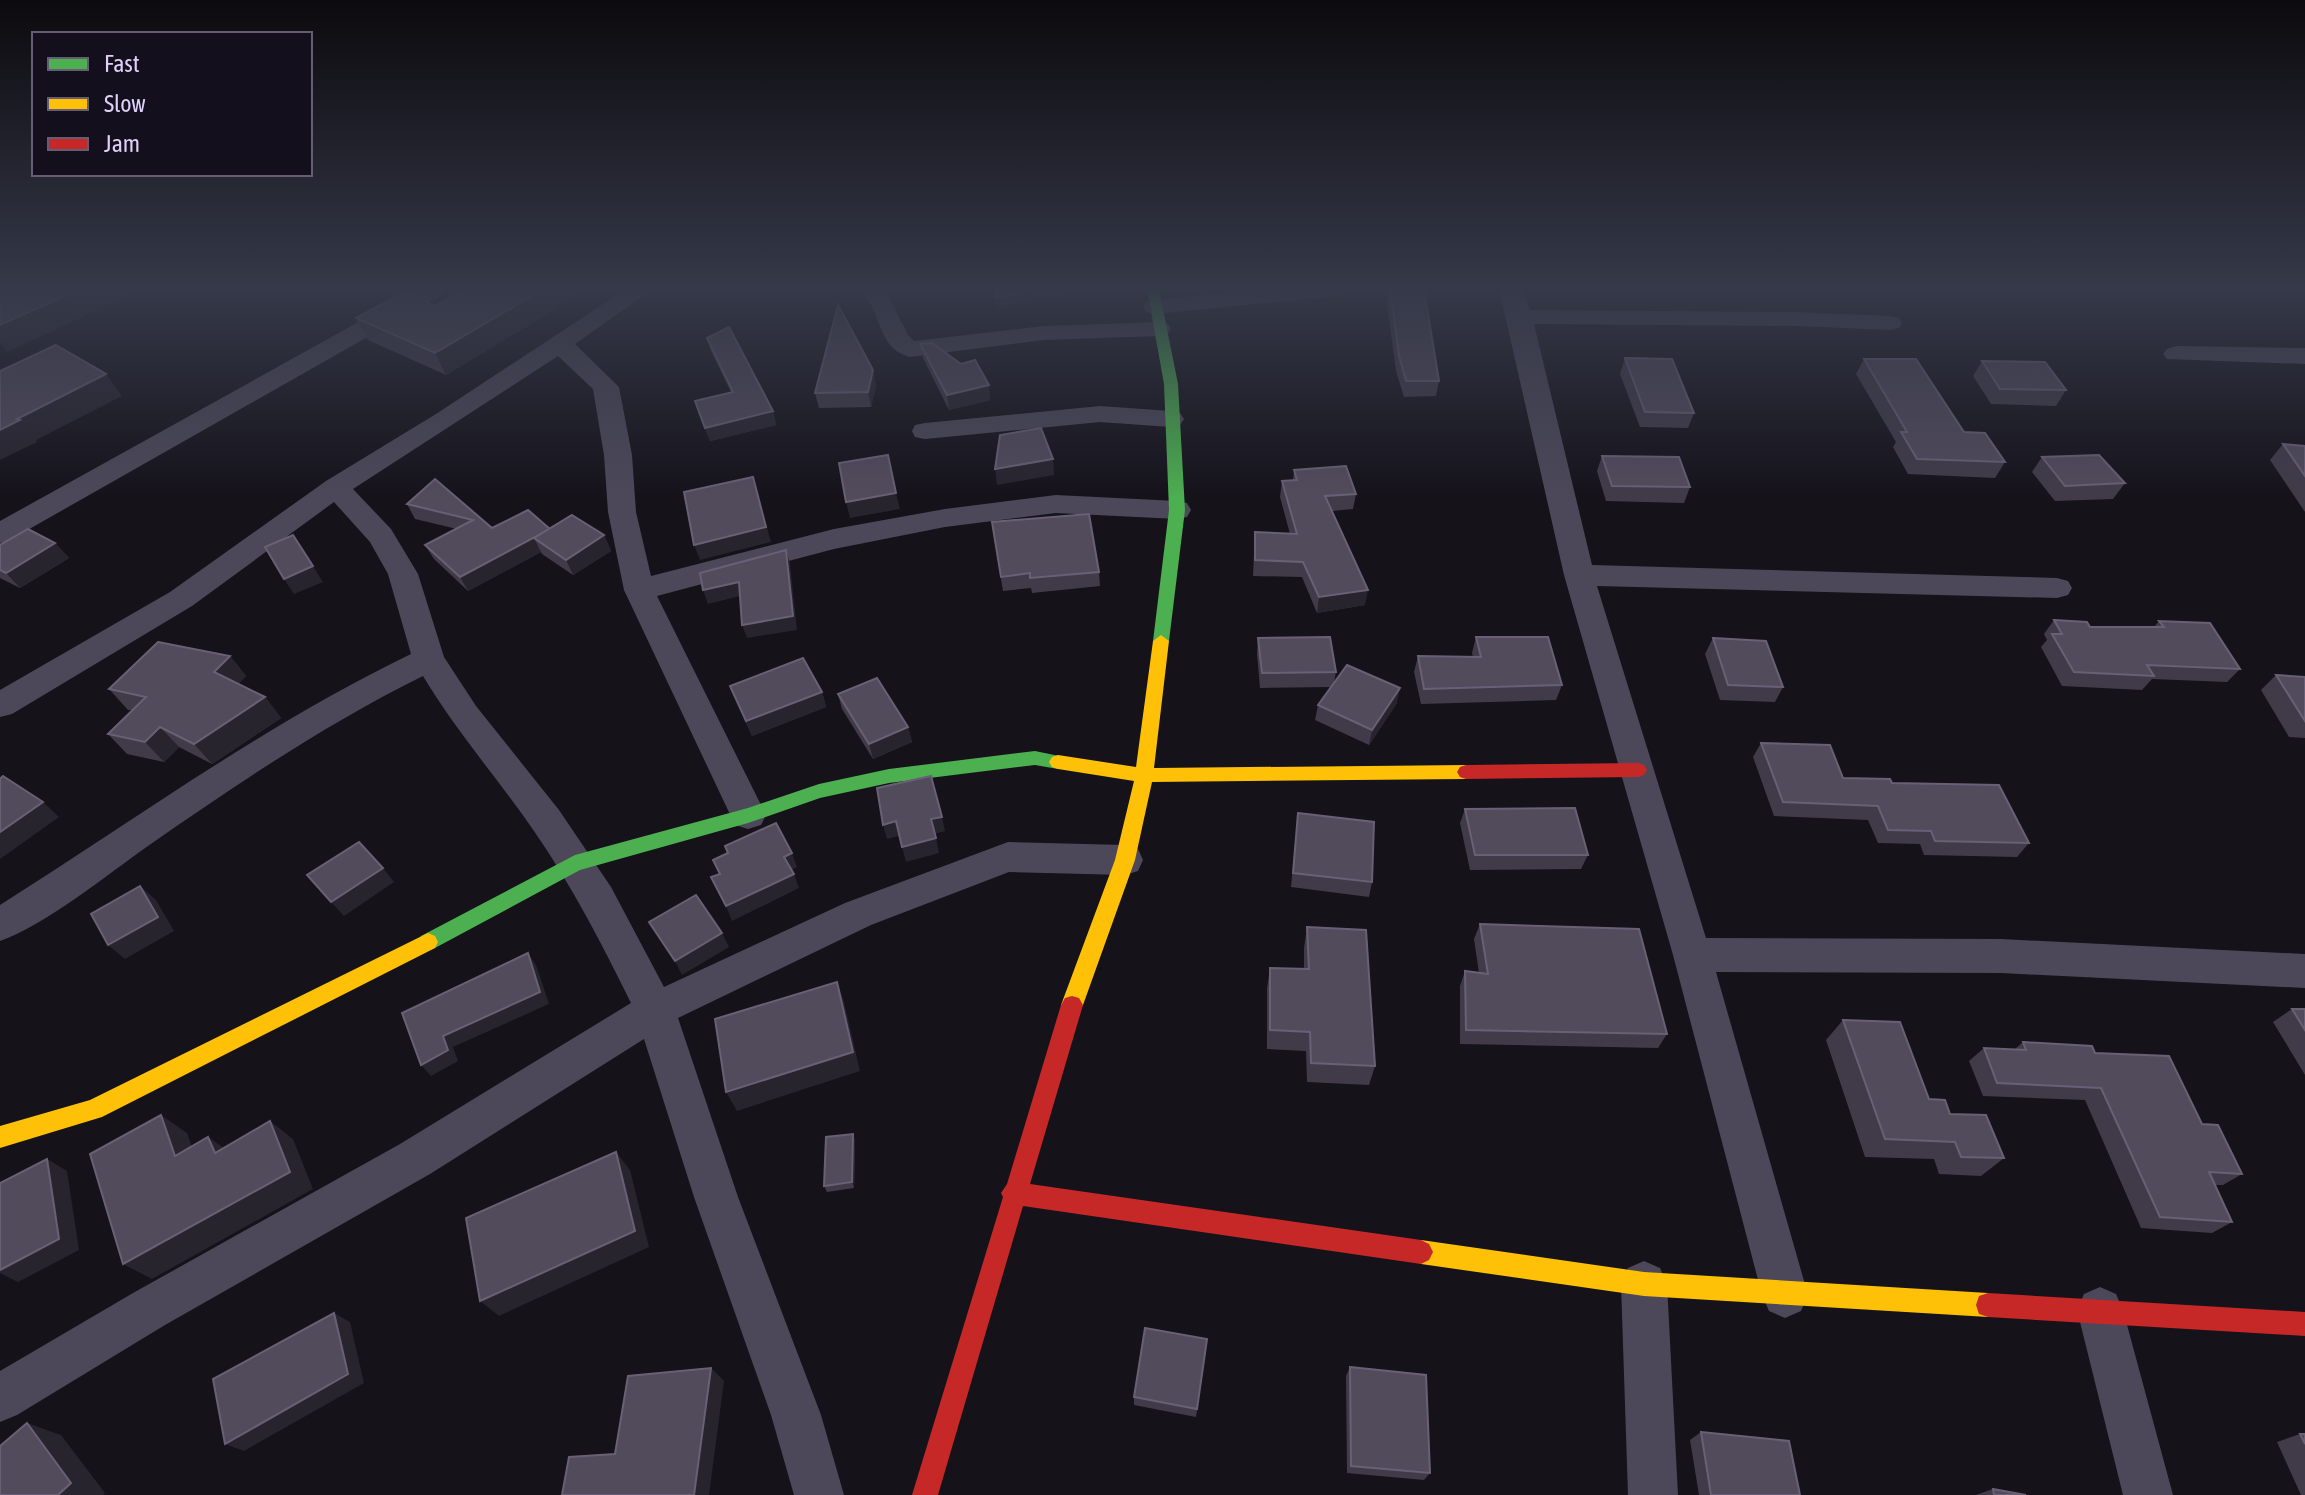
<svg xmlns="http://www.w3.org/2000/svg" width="2305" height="1495" font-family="'Asap Condensed',sans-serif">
	<rect width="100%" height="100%" fill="#15121a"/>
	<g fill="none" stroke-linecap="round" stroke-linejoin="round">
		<!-- street -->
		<g fill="#4c4859" fill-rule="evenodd">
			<path d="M418,289H447L443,294L10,540L0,543V521Z"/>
			<path d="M626,289H653L575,344L619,387L632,455L636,512L651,576L834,529L945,509L1056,495L1177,501L1187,503L1191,510L1187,517L1177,519L1056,513L945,527L834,549L657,596L766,815L761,825L748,829L735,825L624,590L608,512L604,455L593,389L558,356L353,489L391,529L418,574L444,657L476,706L559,810L611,887L664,987L845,903L1008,842L1125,845L1138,849L1143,860L1138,871L1125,875L1009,872L871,925L678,1018L738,1197L821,1415L844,1495H794L771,1415L694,1197L644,1039L430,1174L165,1325L17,1415L0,1422V1371L133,1293L400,1144L631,1003C602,944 572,886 534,831C498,779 456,731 423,676C326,724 237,784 148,846C108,874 44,926 0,941V905C136,819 266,724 411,654L388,574L370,542L334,502L192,606L12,714L0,717V690L170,592L326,481L436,414Z"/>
			<path d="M858,289L885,290L908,335L914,341L1044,326L1159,322L1168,324L1171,329L1168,334L1159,336L1044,340L910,357C883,350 882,326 871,305C868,299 862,295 858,289Z"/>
			<path d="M1268,289H1347L1343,294L1335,296L1155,314L1146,312L1143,307L1146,302L1155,300Z"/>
			<path d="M1499,289H1523L1530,310L1796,312L1890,316L1899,318L1902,323L1899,328L1890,330L1796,326L1534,324L1592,565L2057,578L2068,581L2072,588L2068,595L2057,598L1597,586L1706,938L2001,939L2305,954V988L2001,973L1716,972L1808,1295L1801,1311L1785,1318L1769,1311L1762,1295L1673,955L1564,575Z"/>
			<path d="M2176,346L2305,348V364L2167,359L2163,354L2167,349Z"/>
			<path d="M1100,406L1171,411L1180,413L1184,419L1180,425L1171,427L1100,422L925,439L915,437L912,431L915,425L925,423Z"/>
			<path d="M1644,1261L1660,1268L1667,1284L1678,1495H1628L1621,1284L1628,1268Z"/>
			<path d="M2100,1287L2116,1294L2123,1310L2173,1495H2123L2077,1310L2084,1294Z"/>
		</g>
		<!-- fast -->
		<g fill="#4caf50" fill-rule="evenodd">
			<path d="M1147,289H1159L1178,384L1185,510L1169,641L1161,647L1153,641L1169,510L1164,384Z"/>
			<path d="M1035,751L1064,757L1067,762L1064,767L1058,769L1035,765L889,783L820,798L748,823L580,870L435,948L428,951L421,948L418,942L421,936L575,855L748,808L819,784L889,769Z"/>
		</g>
		<!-- slow -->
		<g fill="#ffc107" fill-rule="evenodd">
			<path d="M1161,635L1169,641L1154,768L1466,765L1472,767L1475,772L1472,777L1466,779L1152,782L1135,860L1083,1005L1079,1012L1072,1014L1065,1012L1061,1005L1115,860L1134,781L1058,769L1052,767L1049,762L1052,757L1058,755L1136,767L1153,641Z"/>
			<path d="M428,933L435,936L438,942L435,948L102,1117L0,1148V1126L90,1100Z"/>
			<path d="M1421,1240L1644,1272L1988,1293L1997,1296L2000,1305L1997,1314L1988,1317L1644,1296L1421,1264L1413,1260L1409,1252L1413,1244Z"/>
		</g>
		<!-- jam -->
		<g fill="#c62828" fill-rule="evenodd">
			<path d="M1638,763L1644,765L1647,770L1644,775L1638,777L1466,779L1460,777L1457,772L1460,767L1466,765Z"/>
			<path d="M1072,996L1079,998L1083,1005L1030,1184L1421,1240L1429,1244L1433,1252L1429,1260L1421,1264L1023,1206L938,1495H912L1003,1197L1001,1193L1007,1184L1061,1005L1065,998Z"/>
			<path d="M1988,1293L2305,1312V1336L1988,1317L1979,1314L1976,1305L1979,1296Z"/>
		</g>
	</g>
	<!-- wall -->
	<g fill="#413b49">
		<path d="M466,289H588L446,375L368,340L356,318L435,306Z"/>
		<path d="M996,289H1098L1099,291L1067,294L996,308L995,298Z"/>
		<path d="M1385,289H1424L1439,381L1436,396L1404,397L1396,371Z"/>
		<path d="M1699,289H1748L1747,292H1701Z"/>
		<path d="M707,338L773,411L776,425L710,441L695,401L731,392L711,351Z"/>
		<path d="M920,344L990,400L949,410L923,358Z"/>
		<path d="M1625,358L1694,413L1688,428L1640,427L1620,374Z"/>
		<path d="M1864,359L2005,462L1995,478L1908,474L1893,447L1896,442L1856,374Z"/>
		<path d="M1982,361L2066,390L2056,406L1991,404L1973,376Z"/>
		<path d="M876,385L871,407L819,408L815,393Z"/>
		<path d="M2283,444L2305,446V512L2270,460Z"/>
		<path d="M1602,456L1690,487L1684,503L1606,501L1597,471Z"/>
		<path d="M2042,457L2125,483L2113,499L2055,501L2032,472Z"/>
		<path d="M1294,470L1356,494L1353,509L1332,511L1365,605L1317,613L1302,577L1253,576L1255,533L1290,534L1280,497L1282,481L1293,480Z"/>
		<path d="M435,479L492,528L550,529L604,535L611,551L573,575L542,554L541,552L468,591L434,559L425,545L457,529L415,519L407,504Z"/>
		<path d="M994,537L1099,572L1100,586L1032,593L1031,588L1003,591Z"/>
		<path d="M55,543L69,558L20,588L0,578V545Z"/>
		<path d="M2054,620L2090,627H2154L2159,621L2240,669L2227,682L2152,679L2142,690L2062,686L2041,647L2047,640L2044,634Z"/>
		<path d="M1476,637L1562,685L1556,700L1421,704L1414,672L1418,656L1473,657L1472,653Z"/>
		<path d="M1258,638L1336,672L1334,682L1397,703L1369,745L1315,720L1318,705L1331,687L1260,688L1257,654Z"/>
		<path d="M1713,638L1783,687L1775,702L1720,700L1705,654Z"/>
		<path d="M230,656L246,676L238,684L265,697L281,718L212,764L179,747L164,762L127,754L108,734L132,710H128L109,689Z"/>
		<path d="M2276,675L2305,677V738L2289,737L2261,690Z"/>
		<path d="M730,686L822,692L826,707L752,736Z"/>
		<path d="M838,694L908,727L912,742L873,759L842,709Z"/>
		<path d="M1761,743L1843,778L1892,783L2029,843L2017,857L1924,855L1920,844L1878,843L1868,820L1774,816L1753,757Z"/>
		<path d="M1465,809L1588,855L1581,869L1470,870L1460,823Z"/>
		<path d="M1298,813L1372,882L1369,897L1291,887Z"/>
		<path d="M1480,924L1667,1034L1658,1048L1460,1044V986L1465,971L1479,973L1474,939Z"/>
		<path d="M1307,927L1375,1066L1369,1085L1307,1082L1306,1051L1267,1049V988L1270,968L1304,969V948Z"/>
		<path d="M2292,1009H2305V1075L2273,1022Z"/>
		<path d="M1843,1020L1929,1099L1950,1114L2004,1158L1981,1176L1939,1174L1934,1159L1865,1157L1826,1040Z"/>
		<path d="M2023,1042L2095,1053L2202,1124L2242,1174L2223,1185H2215L2232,1222L2212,1233L2141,1228L2085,1100L1983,1096L1969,1061L1984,1048L2015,1049Z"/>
		<path d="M855,1140L854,1188L827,1192L824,1186Z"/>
		<path d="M1207,1339L1196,1417L1134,1405V1397Z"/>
		<path d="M1350,1367L1430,1473L1424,1480L1347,1473L1346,1376Z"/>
		<path d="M1701,1432L1800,1495H1699L1690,1440Z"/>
		<path d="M2300,1434H2305V1495H2301L2277,1442Z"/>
		<path d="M1993,1489L2026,1495H1976Z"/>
	</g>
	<!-- shaded-wall -->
	<g fill="#28242e">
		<path d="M80,289H144L7,352L0,343V325Z"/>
		<path d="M544,289H588L446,375L435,353Z"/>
		<path d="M1040,289H1066L1067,294L996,308L995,298Z"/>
		<path d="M873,370L876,385L871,407L868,392Z"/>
		<path d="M106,374L122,396L36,440L37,442L0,460V430L17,419Z"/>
		<path d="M989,385L990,400L949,410L947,395Z"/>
		<path d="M773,411L776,425L710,441L705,428Z"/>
		<path d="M1053,459L1054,475L997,485L995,469Z"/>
		<path d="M753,477L771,542L700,560L694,545Z"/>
		<path d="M896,493L900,509L850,518L846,502Z"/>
		<path d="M550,529L534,538L541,552L468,591L460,577Z"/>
		<path d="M293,535L323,582L294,594L284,579Z"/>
		<path d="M604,535L611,551L573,575L566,560Z"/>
		<path d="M55,543L69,558L20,588L6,573Z"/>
		<path d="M786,550L790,564L797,630L747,638L742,625Z"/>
		<path d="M739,582L744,595L708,604L703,590Z"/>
		<path d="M1368,590L1365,605L1317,613L1319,597Z"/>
		<path d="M230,656L246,676L231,692L214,672Z"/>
		<path d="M1400,688L1397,703L1369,745L1372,730Z"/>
		<path d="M822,692L826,707L752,736L746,721Z"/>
		<path d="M265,697L281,718L212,764L194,744Z"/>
		<path d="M160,727L179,747L164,762L145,742Z"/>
		<path d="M908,727L912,742L873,759L869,744Z"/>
		<path d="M43,802L59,817L0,859V832Z"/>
		<path d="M942,817L945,831L934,834L931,819Z"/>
		<path d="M896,821L899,836L887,839L883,825Z"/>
		<path d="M936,838L939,853L906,862L902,847Z"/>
		<path d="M792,853L797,867L790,871L784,857Z"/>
		<path d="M383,868L394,882L344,916L331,902Z"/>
		<path d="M794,874L799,888L732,921L726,906Z"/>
		<path d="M140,886L156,900L174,931L125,959L108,945Z"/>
		<path d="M722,933L729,947L682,975L675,961Z"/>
		<path d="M528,953L536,965L549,1004L453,1047L458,1061L431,1076L421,1065L443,1036Z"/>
		<path d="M837,982L844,1002L860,1071L737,1111L726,1092Z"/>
		<path d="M161,1115L187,1133L201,1173L175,1156Z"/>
		<path d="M270,1121L293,1139L313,1189L152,1279L123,1264Z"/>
		<path d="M853,1134L855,1140L854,1188L852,1182Z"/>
		<path d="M208,1137L233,1154L215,1153Z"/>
		<path d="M616,1152L630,1170L649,1247L499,1316L480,1301Z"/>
		<path d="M47,1159L67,1171L79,1250L18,1282L0,1273V1270Z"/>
		<path d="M334,1313L350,1322L364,1383L244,1451L225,1444Z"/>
		<path d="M711,1368L724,1381L709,1495H694Z"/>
		<path d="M27,1423L61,1435L105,1493L103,1495H58Z"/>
	</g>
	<!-- building -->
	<g fill="#524b5c" stroke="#686075" stroke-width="2">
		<path d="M0,289H80L0,325Z"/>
		<path d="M466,289H544L435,353L356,318L405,292L435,306Z"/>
		<path d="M996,289H1040L995,298Z"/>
		<path d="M1390,289H1424L1439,381H1406L1399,356Z"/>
		<path d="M838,305L873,370L868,392L815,393Z"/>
		<path d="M729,327L773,411L705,428L695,401L733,392L707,338Z"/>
		<path d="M932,343L961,364L975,360L989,385L947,395L920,344Z"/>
		<path d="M56,345L106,374L17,419L20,420L0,430V371Z"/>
		<path d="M1625,358L1672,359L1694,413L1645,412Z"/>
		<path d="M1864,359H1916L1964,432L1985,433L2005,462L1917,459L1901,432H1907Z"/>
		<path d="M1982,361L2045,362L2066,390L2000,389Z"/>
		<path d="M1041,428L1053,459L995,469L1000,435Z"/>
		<path d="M2283,444L2305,446V476Z"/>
		<path d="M888,455L896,493L846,502L839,463Z"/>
		<path d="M2099,455L2125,483L2065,486L2042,457Z"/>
		<path d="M1602,456L1679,457L1690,487L1612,486Z"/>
		<path d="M1346,466L1356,494L1325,496L1368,590L1319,597L1303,562L1255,560V532L1297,534L1282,481L1297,480L1294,470Z"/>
		<path d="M753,477L766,527L694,545L684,492Z"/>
		<path d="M435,479L492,528L528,510L550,529L460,577L425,545L473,520L407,504Z"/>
		<path d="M1089,514L1099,572L1030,578V573L1001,577L992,522Z"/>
		<path d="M572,515L604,535L566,560L534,538Z"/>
		<path d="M28,529L55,543L6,573L0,570V545Z"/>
		<path d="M293,535L313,566L284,579L265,547Z"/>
		<path d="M786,550L793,616L742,625L739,582L703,590L700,573Z"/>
		<path d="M2054,620L2087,622L2090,627H2164L2159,621L2210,623L2240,669L2147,665L2154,676L2074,672L2052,634H2062Z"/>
		<path d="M1330,637L1336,672L1262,673L1258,638Z"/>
		<path d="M1476,637H1548L1562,685L1424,689L1418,656L1481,657Z"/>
		<path d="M1713,638L1766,641L1783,687L1728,685Z"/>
		<path d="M158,642L230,656L214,672L265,697L194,744L160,727L145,742L108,734L146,697L109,689Z"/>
		<path d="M803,658L822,692L746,721L730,686Z"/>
		<path d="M1347,665L1400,688L1372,730L1318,705Z"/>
		<path d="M2276,675L2305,677V721Z"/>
		<path d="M877,678L908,727L869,744L838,694Z"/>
		<path d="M1761,743L1830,745L1843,778L1890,779L1892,783L1999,785L2029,843L1935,841L1931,831L1888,830L1878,806L1783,802Z"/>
		<path d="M3,776L43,802L0,832V779Z"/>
		<path d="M931,776L942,817L931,819L936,838L902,847L896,821L883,825L877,788Z"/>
		<path d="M1575,808L1588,855H1475L1465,809Z"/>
		<path d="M1298,813L1374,822L1372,882L1293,873Z"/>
		<path d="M776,823L792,853L784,857L794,874L726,906L711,877L720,874L713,860L728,853L725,846Z"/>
		<path d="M359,842L383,868L331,902L307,875Z"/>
		<path d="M140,886L158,917L108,945L91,914Z"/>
		<path d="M696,895L722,933L675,961L649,922Z"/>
		<path d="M1480,924L1639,929L1667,1034L1466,1030L1465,971L1488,974Z"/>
		<path d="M1307,927L1366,930L1375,1066L1311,1063L1310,1032L1270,1030V968L1309,969Z"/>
		<path d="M528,953L540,992L443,1036L448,1050L421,1065L402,1013Z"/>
		<path d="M837,982L853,1052L726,1092L715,1019Z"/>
		<path d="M2292,1009H2305V1030Z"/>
		<path d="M1843,1020L1900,1022L1929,1099L1945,1100L1950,1114L1986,1115L2004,1158L1961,1157L1955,1142L1885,1139Z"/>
		<path d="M2023,1042L2092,1046L2095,1053L2169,1056L2202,1124L2218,1125L2242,1174L2209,1172L2232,1222L2160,1217L2101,1088L1997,1083L1984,1048L2026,1050Z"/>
		<path d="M161,1115L175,1156L208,1137L215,1153L270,1121L290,1172L123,1264L90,1154Z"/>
		<path d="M853,1134L852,1182L824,1186L826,1137Z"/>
		<path d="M616,1152L635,1231L480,1301L466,1218Z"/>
		<path d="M47,1159L59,1239L0,1270V1183Z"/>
		<path d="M334,1313L348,1374L225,1444L213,1379Z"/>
		<path d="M1145,1328L1207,1339L1197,1409L1134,1397Z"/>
		<path d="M1350,1367L1426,1375L1430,1473L1351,1466Z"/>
		<path d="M711,1368L694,1495H562L569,1457L615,1454L628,1376Z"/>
		<path d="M27,1423L71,1483L58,1495H0V1446Z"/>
		<path d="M1701,1432L1789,1441L1800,1495H1711Z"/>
		<path d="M2300,1434H2305V1444Z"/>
		<path d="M1993,1489L2026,1495H1994Z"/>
	</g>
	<!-- sky -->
	<linearGradient id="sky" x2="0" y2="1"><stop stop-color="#0c0a0e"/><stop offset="0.58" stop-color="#353949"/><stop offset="1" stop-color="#353949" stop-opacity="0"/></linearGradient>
	<rect width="2305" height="498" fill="url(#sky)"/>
	<!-- legend -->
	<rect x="32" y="32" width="280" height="144" fill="#140f1d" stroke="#655d75" stroke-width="2"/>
	<rect x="48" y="58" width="40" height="12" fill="#4caf50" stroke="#655d75" stroke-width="2"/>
	<text x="104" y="72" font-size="24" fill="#ded1f9">Fast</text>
	<rect x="48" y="98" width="40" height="12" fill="#ffc107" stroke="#655d75" stroke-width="2"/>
	<text x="104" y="112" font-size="24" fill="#ded1f9">Slow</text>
	<rect x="48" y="138" width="40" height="12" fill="#c62828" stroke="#655d75" stroke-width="2"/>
	<text x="104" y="152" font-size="24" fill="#ded1f9">Jam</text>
</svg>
